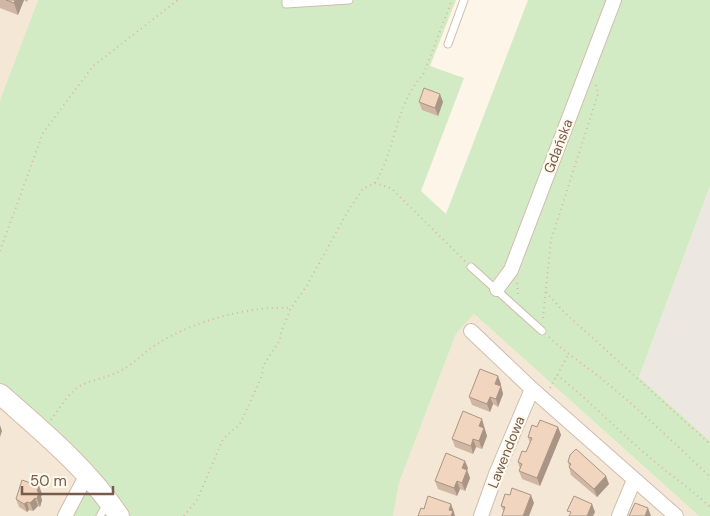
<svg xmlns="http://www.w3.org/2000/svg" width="710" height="516" font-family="'DM Sans',sans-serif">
	<rect width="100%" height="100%" fill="#fdf5e7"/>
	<!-- residential -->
	<g fill="#f4e7d5">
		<path d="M0,0H38L0,100Z"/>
		<path d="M474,314L699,516H393L399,483L456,334Z"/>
		<path d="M0,382L93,466L128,516H0Z"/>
	</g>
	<!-- industrial -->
	<path fill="#ede7e1" d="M710,186V441L639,377Z"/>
	<!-- green -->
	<g fill="#d3ebc5">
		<path d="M38,0H456L430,66L464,78L421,191L446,214L528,0H710V186L639,377L710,441V516H699L474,314L456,334L399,483L393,516H128L93,466L0,382V100Z"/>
		<path d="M90,493L101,508L96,516H72L84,496Z"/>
	</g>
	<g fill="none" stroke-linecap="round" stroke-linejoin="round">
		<!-- lane casing -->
		<g stroke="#cfbdad" stroke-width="9">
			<g id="lane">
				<path d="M286,0V4L349,0"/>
				<path d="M448,44L464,0"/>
				<path d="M471,267L542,331"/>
				<path d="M100,516L104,509L110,505"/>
			</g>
		</g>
		<!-- street casing -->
		<g stroke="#cfbdad" stroke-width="16">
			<g id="street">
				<path d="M497,289L511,270L614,0"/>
				<path d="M471,331L532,389L676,516"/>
				<path d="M65,516L83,482L90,477"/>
				<path d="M481,516L496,474L532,389"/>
				<path d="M619,516L634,480"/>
			</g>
		</g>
		<!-- secondary casing -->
		<g stroke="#d2beaa" stroke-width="22">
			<path id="secondary" d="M0,394C43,432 87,468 119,516"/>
		</g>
		<!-- path -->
		<g stroke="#d8b8a1" stroke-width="2" stroke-dasharray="1 4" stroke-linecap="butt">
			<path d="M375,183C395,152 396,102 423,75L452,0"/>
			<path d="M0,251L43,133L93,66L178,0"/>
			<path d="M517,283L518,296"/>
			<path d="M546,292L564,312L710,444"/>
			<path d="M543,318L551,240L598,94L596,84"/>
			<path d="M549,337C569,356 592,370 613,388C646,416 678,446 710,477"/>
			<path d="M557,375C589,400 616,429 647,455C667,473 690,488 710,507"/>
			<path d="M550,388L568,355"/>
			<path d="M51,420C61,407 69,390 84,384C96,379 109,377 120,371C134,364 144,352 157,344C191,322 250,305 291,308"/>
			<path d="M184,516L197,500L223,439L240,424L262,376L263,366L280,340L281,332L291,308L306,287L349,209L363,189L375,183L391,188L465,261"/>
		</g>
		<!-- lane -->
		<use href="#lane" stroke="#fff" stroke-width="7"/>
		<!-- street -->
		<use href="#street" stroke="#fff" stroke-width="14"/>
		<!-- secondary -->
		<use href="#secondary" stroke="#fff" stroke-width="20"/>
	</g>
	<!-- wall -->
	<g fill="#d0b7a3">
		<path d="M0,0H28L27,2L24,0L18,15L0,8Z"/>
		<path d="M419,102H443L438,116L422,110Z"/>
		<path d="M501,384V386L503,394L498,407L493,404L490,412L472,405L469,397Z"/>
		<path d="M484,426V428L487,436L482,449L476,447L473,454L455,447L452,439Z"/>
		<path d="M537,427H558L561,435L540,486L522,479L519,471L520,469L518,462L526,452L530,443L528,437Z"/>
		<path d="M568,462L609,484L597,497L571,475L569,467V466Z"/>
		<path d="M468,468L467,470L470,478L465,491L460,489L457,496L438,489L435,481Z"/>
		<path d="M39,486L42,494L41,497L42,500L40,507L38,506L33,511L29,510L27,512L19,507L16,499Z"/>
		<path d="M534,503L504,512L501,506Z"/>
	</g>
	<!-- shaded-wall -->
	<g fill="#a99585">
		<path d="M15,0H24L18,15L14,3Z"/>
		<path d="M440,94L443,102L438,116L435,108Z"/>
		<path d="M498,376L501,384L498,392L495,384Z"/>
		<path d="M501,386L503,394L498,407L496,399Z"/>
		<path d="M490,397L493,404L490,412L487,404Z"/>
		<path d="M482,419L487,436L482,449L479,441V426Z"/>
		<path d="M0,425L2,431L0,437Z"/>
		<path d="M558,427L561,435L540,486L537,478Z"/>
		<path d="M473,439L476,447L473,454L471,446Z"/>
		<path d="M465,461L468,468L465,476L462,468Z"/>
		<path d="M467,470L470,478L465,491L462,483Z"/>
		<path d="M606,476L609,484L597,497L594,489Z"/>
		<path d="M457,481L460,489L457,496L454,488Z"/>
		<path d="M39,486L42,494L41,497L42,500L40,507L37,499V491Z"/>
		<path d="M531,495L534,503L529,516H523Z"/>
		<path d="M35,498L38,506L33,511L30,503Z"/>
		<path d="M27,502L29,510L27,512L24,504Z"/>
		<path d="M451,504L454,512L455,516H451L449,510Z"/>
		<path d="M592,504L595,512L593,516H587Z"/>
		<path d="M648,508L651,516H645Z"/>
	</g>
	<!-- building -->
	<g fill="#f2d5be" stroke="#a99585">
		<path d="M6,0H15L14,3Z"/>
		<path d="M424,88L440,94L435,108L419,102Z"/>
		<path d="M480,369L498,376L495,384L501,386L496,399L490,397L487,404L469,397Z"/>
		<path d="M463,411L482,419L479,426L484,428L479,441L473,439L471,446L452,439Z"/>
		<path d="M540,420L558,427L537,478L519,471L522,464L518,462L522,451L526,452L532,438L528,437L532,425L537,427Z"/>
		<path d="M576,449L606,476L594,489L569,467L571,464L568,462L570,455Z"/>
		<path d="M446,453L465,461L462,468L467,470L462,483L457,481L454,488L435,481Z"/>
		<path d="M22,480L39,486L37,491L39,492L37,499L35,498L30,503L27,502L24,504L16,499Z"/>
		<path d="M512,488L531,495L523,516H502L505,507L501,506L505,494L510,495Z"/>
		<path d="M428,496L451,504L449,510L453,511L451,516H418L421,508L424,509Z"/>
		<path d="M574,496L592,504L587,516H569L571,512L567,511Z"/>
		<path d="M635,503L648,508L645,516H629Z"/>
	</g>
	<g text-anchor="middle" stroke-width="4.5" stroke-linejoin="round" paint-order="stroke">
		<!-- street labels -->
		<g font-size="14" fill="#775c4b" stroke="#fff9ee">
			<text transform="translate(558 146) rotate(-69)" y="5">Gdańska</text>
			<text transform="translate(506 452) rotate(-68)" y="5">Lawendowa</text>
		</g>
	</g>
	<!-- scale -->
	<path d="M22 486v8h91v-8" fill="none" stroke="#775c4b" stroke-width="2.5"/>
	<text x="30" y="486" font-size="15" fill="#775c4b" stroke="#fff9ee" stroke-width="4" paint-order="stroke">50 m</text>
</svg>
